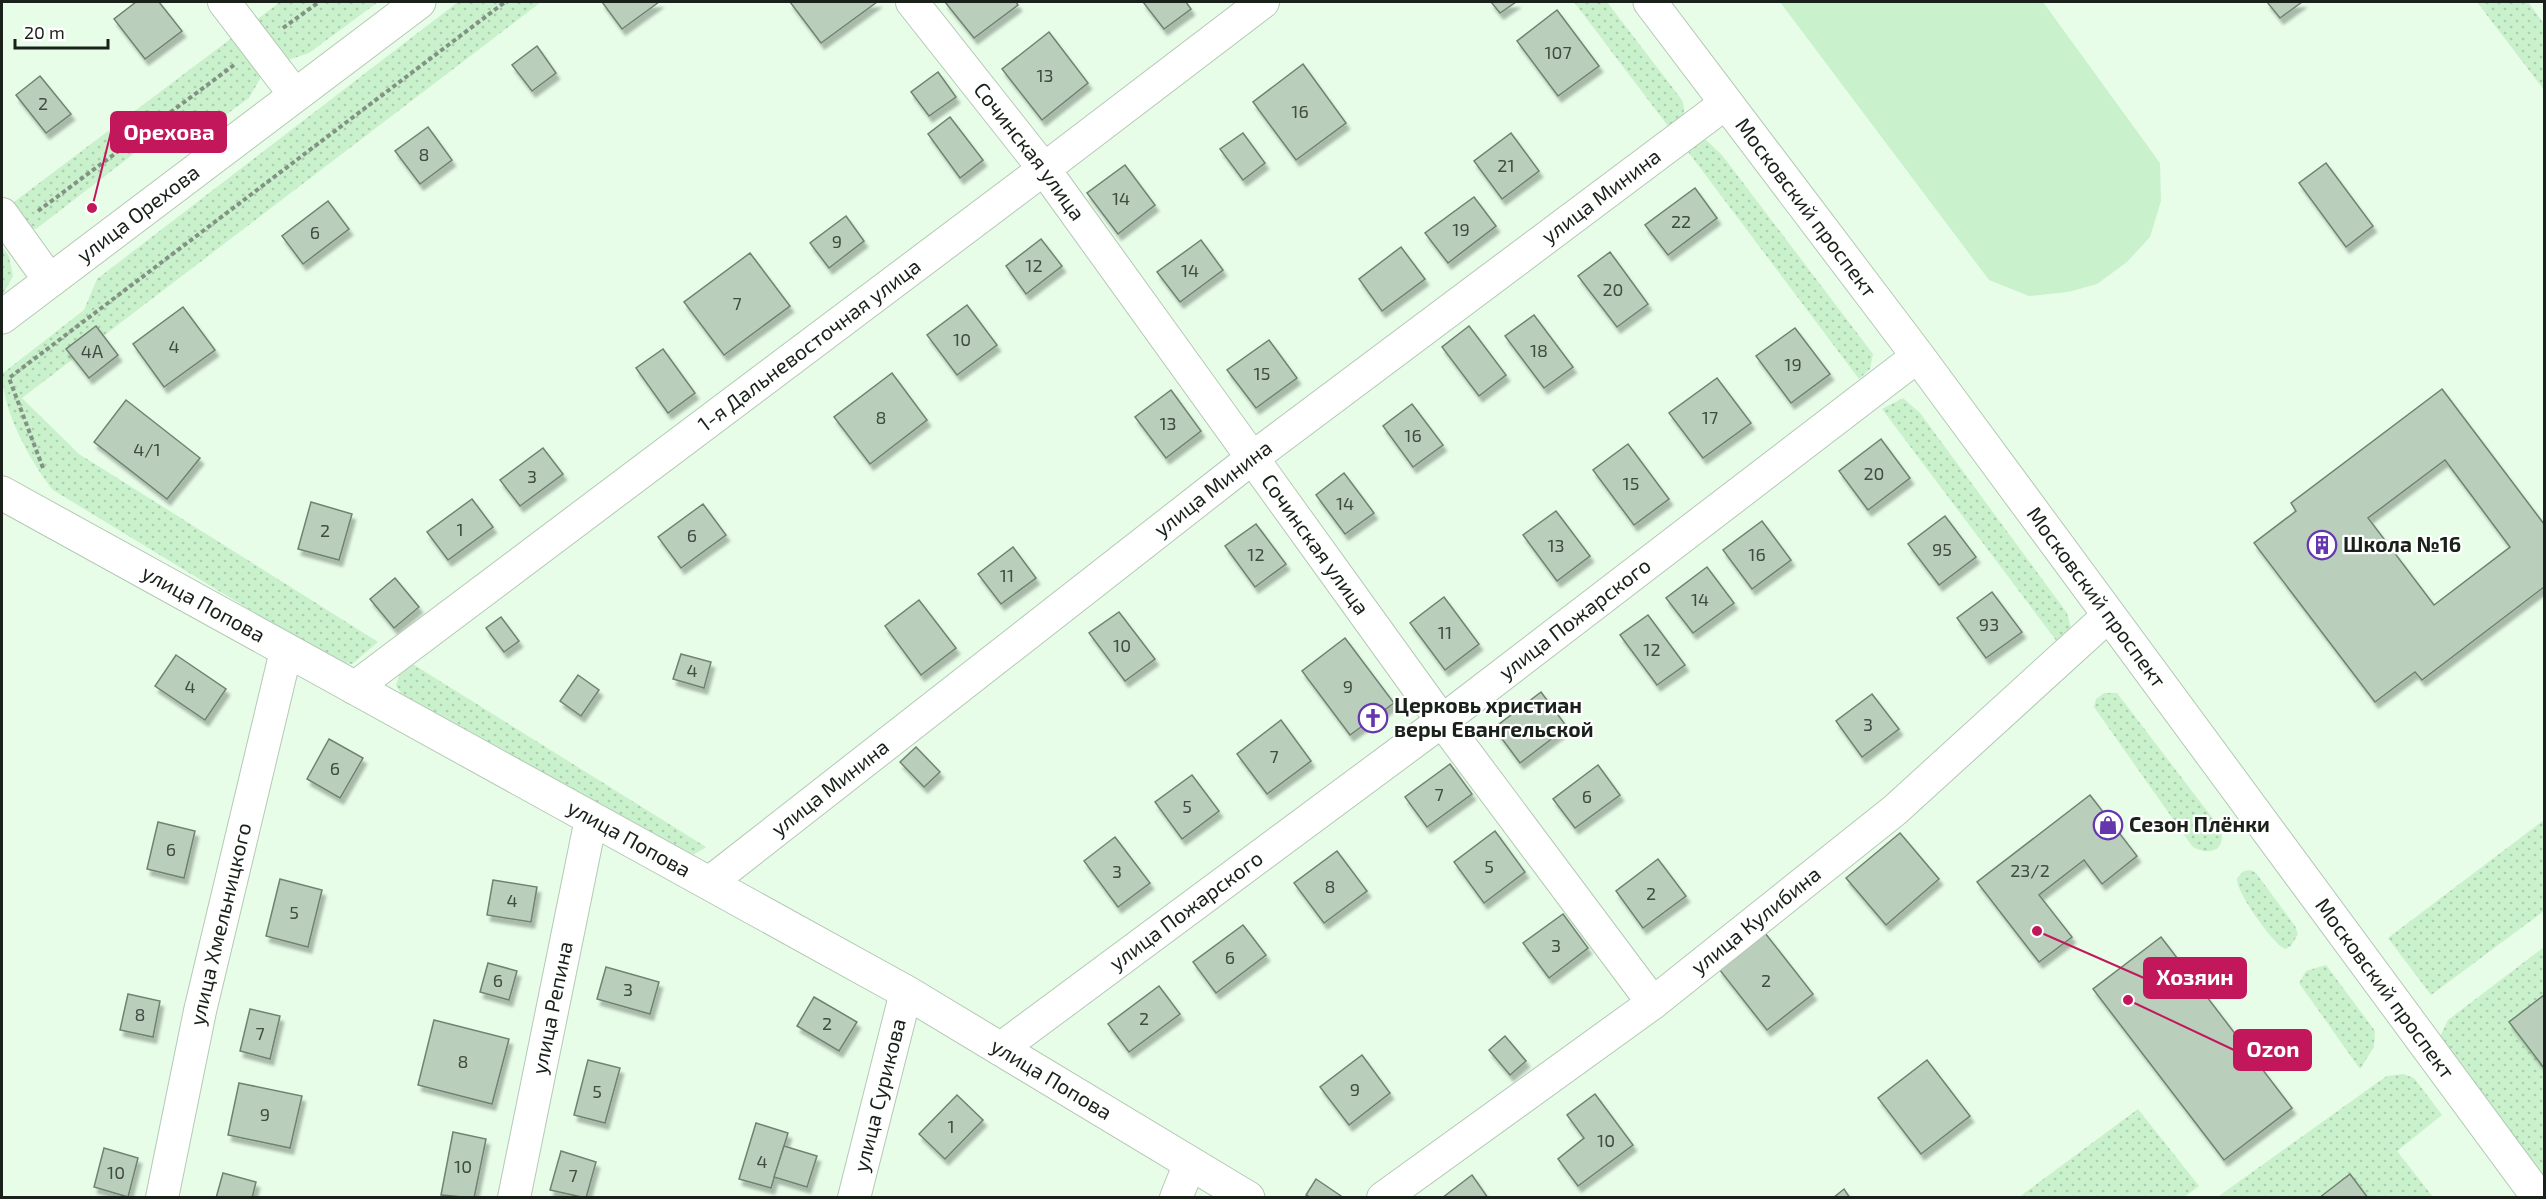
<svg xmlns="http://www.w3.org/2000/svg" width="2546" height="1199" font-family="'Exo 2',sans-serif">
	<defs>
		<pattern id="grass-dots" width="8" height="8" patternUnits="userSpaceOnUse" patternTransform="scale(1.5)"><rect width="8" height="8" fill="#c9f1cc"/><path d="M2 2h.1M6 6h.1" fill="none" stroke="#acceaf" stroke-width="1.8" stroke-linecap="round"/></pattern>
		<filter id="shadow"><feDropShadow dx="3.5" dy="6" stdDeviation="1.5" flood-color="#0004"/></filter>
	</defs>
	<rect width="100%" height="100%" fill="#e7fde8"/>
	<!-- grass -->
	<g fill="url(#grass-dots)">
		<path d="M280,2H378L309,53L288,60L281,55L255,21Z"/>
		<path d="M458,2H541L22,398L79,454L378,642L352,664L336,662L53,490C32,464 0,408 3,373L84,310L97,279Z"/>
		<path d="M1574,2H1607L1682,100C1687,115 1682,120 1671,130Z"/>
		<path d="M2477,2H2528L2544,24V90Z"/>
		<path d="M233,37L261,77L249,98L201,133L149,142L36,229L27,227L10,205Z"/>
		<path d="M1705,139L1722,155L1873,354L1870,369L1859,379L1686,149L1694,141Z"/>
		<path d="M2,246L9,257L13,276L2,296Z"/>
		<path d="M1903,398L1920,413L2067,613L2072,632L2058,643L1882,409Z"/>
		<path d="M411,663L706,847L693,855L663,841L404,699L396,685L399,676Z"/>
		<path d="M2104,693H2117L2217,824C2219,827 2222,833 2222,837C2222,854 2202,854 2192,846L2094,707L2096,699Z"/>
		<path d="M2544,820V911L2431,995L2388,938Z"/>
		<path d="M2251,870L2256,873L2295,926L2298,934L2291,946L2285,949C2274,946 2234,889 2237,878L2244,871Z"/>
		<path d="M2544,947V995L2510,1022L2544,1068V1189L2436,1045L2448,1020Z"/>
		<path d="M2326,965L2375,1031L2374,1047L2360,1069L2299,983L2306,971Z"/>
		<path d="M2403,1074L2414,1078L2442,1115L2397,1151L2433,1197H2368L2350,1174L2319,1197L2216,1198L2374,1085L2387,1076Z"/>
		<path d="M2138,1109L2199,1186L2184,1197H2019Z"/>
	</g>
	<!-- garden -->
	<path fill="#c9f1cc" d="M1780,2H2043L2160,163L2161,201L2150,237L2127,262L2097,284L2068,292L2029,296L1989,280Z"/>
	<!-- building -->
	<g fill="#b9cebb" stroke="#708371" stroke-width="1.5" fill-rule="evenodd" filter="url(#shadow)">
		<path d="M136,2H159L182,31L145,59L114,19Z"/>
		<path d="M602,2H659L622,29Z"/>
		<path d="M790,2H877L821,43Z"/>
		<path d="M945,2H1016L1018,5L974,38Z"/>
		<path d="M1143,2H1186L1191,9L1164,29Z"/>
		<path d="M1491,2H1516L1500,13Z"/>
		<path d="M2267,2H2302L2280,18Z"/>
		<path d="M1557,10L1599,66L1558,96L1517,41Z"/>
		<path d="M1049,32L1088,83L1042,120L1002,69Z"/>
		<path d="M537,46L556,73L532,91L512,65Z"/>
		<path d="M1303,64L1346,123L1296,160L1253,102Z"/>
		<path d="M938,72L956,97L929,116L911,92Z"/>
		<path d="M40,76L71,114L46,133L16,95Z"/>
		<path d="M950,117L983,160L960,178L928,134Z"/>
		<path d="M428,127L452,160L420,184L395,151Z"/>
		<path d="M1243,133L1265,163L1243,180L1220,149Z"/>
		<path d="M1511,133L1539,171L1502,199L1474,161Z"/>
		<path d="M2326,163L2373,226L2346,247L2299,183Z"/>
		<path d="M1125,165L1155,205L1118,234L1087,193Z"/>
		<path d="M1695,188L1717,218L1668,255L1645,225Z"/>
		<path d="M1474,197L1496,226L1448,263L1425,233Z"/>
		<path d="M328,201L349,229L303,264L282,236Z"/>
		<path d="M846,216L864,241L829,268L810,243Z"/>
		<path d="M1041,239L1062,266L1026,294L1006,266Z"/>
		<path d="M1201,240L1223,270L1180,302L1157,272Z"/>
		<path d="M1401,247L1425,279L1382,311L1359,279Z"/>
		<path d="M1610,252L1648,304L1617,327L1578,276Z"/>
		<path d="M750,253L790,306L724,355L684,302Z"/>
		<path d="M967,305L997,345L957,375L927,335Z"/>
		<path d="M183,307L215,350L164,387L133,344Z"/>
		<path d="M1534,315L1573,367L1544,388L1505,336Z"/>
		<path d="M96,326L118,355L89,378L66,349Z"/>
		<path d="M1469,326L1506,375L1479,396L1442,347Z"/>
		<path d="M1795,328L1830,374L1791,403L1756,356Z"/>
		<path d="M1269,340L1297,378L1256,408L1227,370Z"/>
		<path d="M663,349L695,393L668,413L636,368Z"/>
		<path d="M892,373L927,420L870,464L834,417Z"/>
		<path d="M1717,378L1751,423L1703,458L1669,413Z"/>
		<path d="M2442,389L2544,524V587L2422,680L2415,672L2375,702L2254,543L2296,511L2291,503ZM2445,460L2510,547L2434,605L2368,518Z"/>
		<path d="M1171,390L1201,431L1166,458L1135,417Z"/>
		<path d="M126,400L200,458L167,499L94,442Z"/>
		<path d="M1412,404L1443,445L1413,467L1383,426Z"/>
		<path d="M1881,439L1910,478L1868,510L1839,471Z"/>
		<path d="M1628,444L1669,499L1634,525L1593,470Z"/>
		<path d="M543,448L563,474L520,506L500,480Z"/>
		<path d="M1344,473L1374,513L1345,534L1316,495Z"/>
		<path d="M472,499L493,527L448,560L427,532Z"/>
		<path d="M311,502L352,514L339,560L298,549Z"/>
		<path d="M703,504L726,535L681,568L658,537Z"/>
		<path d="M1556,511L1590,556L1557,581L1523,535Z"/>
		<path d="M1945,516L1976,557L1939,585L1908,544Z"/>
		<path d="M1762,521L1791,560L1752,589L1723,550Z"/>
		<path d="M1256,524L1286,564L1255,587L1225,546Z"/>
		<path d="M1013,547L1036,578L1001,604L978,574Z"/>
		<path d="M1707,567L1734,603L1693,633L1666,598Z"/>
		<path d="M395,578L419,607L394,628L370,599Z"/>
		<path d="M1992,592L2022,632L1986,658L1957,618Z"/>
		<path d="M1444,597L1479,644L1445,670L1410,623Z"/>
		<path d="M919,600L956,648L921,675L885,626Z"/>
		<path d="M1119,612L1155,659L1125,681L1089,633Z"/>
		<path d="M1648,615L1685,665L1657,685L1620,635Z"/>
		<path d="M501,617L519,641L504,652L486,628Z"/>
		<path d="M1345,638L1394,703L1350,735L1302,671Z"/>
		<path d="M681,654L711,662L704,688L673,679Z"/>
		<path d="M176,655L226,689L205,720L155,686Z"/>
		<path d="M578,675L599,690L581,716L560,701Z"/>
		<path d="M1541,692L1567,727L1520,763L1494,728Z"/>
		<path d="M1872,694L1899,729L1862,757L1836,721Z"/>
		<path d="M1281,720L1311,761L1267,794L1237,754Z"/>
		<path d="M329,739L363,758L340,798L307,779Z"/>
		<path d="M916,747L940,772L924,787L900,762Z"/>
		<path d="M1450,764L1472,794L1427,827L1405,797Z"/>
		<path d="M1598,765L1620,795L1575,828L1553,799Z"/>
		<path d="M1192,775L1219,811L1182,839L1155,802Z"/>
		<path d="M2090,795L2137,856L2102,884L2084,860L2039,895L2072,937L2039,962L1977,882Z"/>
		<path d="M158,822L195,831L184,878L147,869Z"/>
		<path d="M1495,831L1525,872L1484,903L1454,862Z"/>
		<path d="M1900,833L1939,879L1886,925L1846,878Z"/>
		<path d="M1115,837L1150,883L1118,907L1084,861Z"/>
		<path d="M1337,851L1367,891L1324,923L1294,883Z"/>
		<path d="M1658,859L1686,896L1643,928L1616,891Z"/>
		<path d="M280,879L322,890L308,947L266,936Z"/>
		<path d="M493,880L537,887L531,922L487,915Z"/>
		<path d="M1563,914L1588,948L1549,978L1523,943Z"/>
		<path d="M1243,925L1266,955L1216,993L1193,962Z"/>
		<path d="M1765,933L1813,994L1767,1030L1719,969Z"/>
		<path d="M2161,937L2292,1108L2224,1160L2093,989Z"/>
		<path d="M488,963L517,971L509,1000L480,992Z"/>
		<path d="M606,967L659,982L650,1014L597,999Z"/>
		<path d="M1159,986L1180,1014L1129,1052L1108,1024Z"/>
		<path d="M128,994L160,1001L153,1037L120,1030Z"/>
		<path d="M2544,995V1068L2509,1022Z"/>
		<path d="M814,997L857,1022L839,1051L797,1026Z"/>
		<path d="M250,1009L280,1016L270,1059L240,1051Z"/>
		<path d="M434,1020L509,1039L492,1104L418,1085Z"/>
		<path d="M1505,1036L1526,1061L1510,1075L1489,1050Z"/>
		<path d="M1362,1055L1390,1093L1349,1125L1320,1087Z"/>
		<path d="M588,1060L620,1068L605,1123L574,1115Z"/>
		<path d="M1927,1060L1970,1116L1921,1154L1878,1098Z"/>
		<path d="M239,1083L302,1096L290,1148L228,1135Z"/>
		<path d="M1595,1094L1633,1145L1578,1186L1558,1159L1584,1138L1567,1115Z"/>
		<path d="M957,1095L983,1120L945,1159L919,1134Z"/>
		<path d="M756,1123L788,1133L771,1188L739,1179Z"/>
		<path d="M453,1132L486,1139L474,1198L441,1195Z"/>
		<path d="M784,1146L817,1156L807,1187L774,1177Z"/>
		<path d="M104,1148L138,1158L128,1197L94,1187Z"/>
		<path d="M561,1151L596,1162L586,1198L550,1190Z"/>
		<path d="M223,1173L256,1182L252,1198H216Z"/>
		<path d="M2350,1174L2368,1198H2319Z"/>
		<path d="M1472,1175L1488,1198H1442Z"/>
		<path d="M1316,1179L1341,1196L1340,1198H1311L1306,1195Z"/>
		<path d="M1844,1189L1850,1198H1833Z"/>
	</g>
	<g fill="none" stroke-linecap="round" stroke-linejoin="round">
		<!-- street casing -->
		<g stroke="#b4c9b5" stroke-width="34">
			<g id="street">
				<path d="M224,2L295,95"/>
				<path id="s1" d="M912,2L1044,169L1442,721L1653,1003"/>
				<path d="M2,214L50,281"/>
				<path id="s2" d="M354,688L1044,169L1263,2"/>
				<path id="s3" d="M709,883L1251,459L1726,103"/>
				<path id="s4" d="M1000,1049L1442,721L1918,356"/>
				<path id="s5" d="M162,1198L200,1011L286,651"/>
				<path id="s6" d="M514,1198L591,819"/>
				<path id="s7" d="M854,1198L906,992"/>
				<path d="M1176,1198L1190,1163"/>
				<path id="s8" d="M1383,1198L1653,1003L1895,810L2108,616"/>
			</g>
		</g>
		<!-- secondary casing -->
		<g stroke="#b4c9b5" stroke-width="35">
			<g id="secondary">
				<path id="s9" d="M1650,2L1918,356L2539,1198"/>
				<path id="s10" d="M2,317L419,2"/>
				<path id="s11" d="M2,493L906,992L1248,1198"/>
			</g>
		</g>
		<!-- path -->
		<g stroke="#829283" stroke-width="4" stroke-dasharray="4.5 3" stroke-linecap="butt">
			<path d="M283,28L319,2"/>
			<path d="M38,211L234,65"/>
			<path d="M43,468L9,378L505,2"/>
		</g>
		<!-- street -->
		<use href="#street" stroke="#fff" stroke-width="32"/>
		<!-- secondary -->
		<use href="#secondary" stroke="#fff" stroke-width="33"/>
	</g>
	<!-- icons -->
	<defs>
		<g id="building-ring" transform="scale(1.5)"><circle r="9.5" fill="#fff" stroke="#6636ad" stroke-width="1.5"/><path d="M-4-6H4V6H1V3H-1V6H-4ZM-2.5-4.3h1.7v1.8h-1.7ZM.8-4.3h1.7v1.8H.8ZM-2.5-1h1.7V.8h-1.7ZM.8-1h1.7V.8H.8Z" fill="#6636ad"/></g>
		<g id="church-ring" transform="scale(1.5)"><circle r="9.5" fill="#fff" stroke="#6636ad" stroke-width="1.5"/><path d="M-1.2-6h2.4v3.5h3.3v2.4h-3.3V6h-2.4V-.1h-3.3v-2.4h3.3Z" fill="#6636ad"/></g>
		<g id="shop-ring" transform="scale(1.5)"><circle r="9.5" fill="#fff" stroke="#6636ad" stroke-width="1.5"/><path d="M-5-2.5h2.3a2.7 3.5 0 0 1 5.4 0H5L5.5 6h-11ZM-1.5-2.5h3a1.5 2.3 0 0 0-3 0Z" fill="#6636ad"/></g>
	</defs>
	<g fill-rule="evenodd">
		<use href="#building-ring" x="2322" y="545"/>
		<use href="#church-ring" x="1373" y="718"/>
		<use href="#shop-ring" x="2108" y="825"/>
	</g>
	<g text-anchor="middle" stroke-width="4.5" stroke-linejoin="round" paint-order="stroke">
		<!-- number labels -->
		<g font-size="18" fill="#414c42">
			<text x="1558" y="59">107</text>
			<text x="1045" y="82">13</text>
			<text x="43" y="110">2</text>
			<text x="1300" y="118">16</text>
			<text x="424" y="161">8</text>
			<text x="1506" y="172">21</text>
			<text x="1121" y="205">14</text>
			<text x="1681" y="228">22</text>
			<text x="1461" y="236">19</text>
			<text x="315" y="239">6</text>
			<text x="837" y="248">9</text>
			<text x="1034" y="272">12</text>
			<text x="1190" y="277">14</text>
			<text x="1613" y="296">20</text>
			<text x="737" y="310">7</text>
			<text x="962" y="346">10</text>
			<text x="174" y="353">4</text>
			<text x="1539" y="357">18</text>
			<text x="92" y="358">4А</text>
			<text x="1793" y="371">19</text>
			<text x="1262" y="380">15</text>
			<text x="881" y="424">8</text>
			<text x="1710" y="424">17</text>
			<text x="1168" y="430">13</text>
			<text x="1413" y="442">16</text>
			<text x="147" y="456">4/1</text>
			<text x="1874" y="480">20</text>
			<text x="532" y="483">3</text>
			<text x="1631" y="490">15</text>
			<text x="1345" y="510">14</text>
			<text x="460" y="536">1</text>
			<text x="325" y="537">2</text>
			<text x="692" y="542">6</text>
			<text x="1556" y="552">13</text>
			<text x="1942" y="556">95</text>
			<text x="1256" y="561">12</text>
			<text x="1757" y="561">16</text>
			<text x="1007" y="582">11</text>
			<text x="1700" y="606">14</text>
			<text x="1989" y="631">93</text>
			<text x="1445" y="639">11</text>
			<text x="1122" y="652">10</text>
			<text x="1652" y="656">12</text>
			<text x="692" y="677">4</text>
			<text x="190" y="693">4</text>
			<text x="1348" y="693">9</text>
			<text x="1868" y="731">3</text>
			<text x="1274" y="763">7</text>
			<text x="335" y="775">6</text>
			<text x="1439" y="801">7</text>
			<text x="1587" y="803">6</text>
			<text x="1187" y="813">5</text>
			<text x="171" y="856">6</text>
			<text x="1489" y="873">5</text>
			<text x="2030" y="877">23/2</text>
			<text x="1117" y="878">3</text>
			<text x="1330" y="893">8</text>
			<text x="1651" y="900">2</text>
			<text x="512" y="907">4</text>
			<text x="294" y="919">5</text>
			<text x="1556" y="952">3</text>
			<text x="1230" y="964">6</text>
			<text x="498" y="987">6</text>
			<text x="1766" y="987">2</text>
			<text x="628" y="996">3</text>
			<text x="140" y="1021">8</text>
			<text x="1144" y="1025">2</text>
			<text x="827" y="1030">2</text>
			<text x="260" y="1040">7</text>
			<text x="463" y="1068">8</text>
			<text x="1355" y="1096">9</text>
			<text x="597" y="1098">5</text>
			<text x="265" y="1121">9</text>
			<text x="951" y="1133">1</text>
			<text x="1606" y="1147">10</text>
			<text x="762" y="1168">4</text>
			<text x="463" y="1173">10</text>
			<text x="116" y="1179">10</text>
			<text x="573" y="1182">7</text>
		</g>
		<!-- street labels -->
		<g font-size="21" fill="#19211a" stroke="#fff">
			<text dy="7" stroke="none"><textPath href="#s1" startOffset="190">Сочинская улица</textPath></text>
			<text dy="7" stroke="none"><textPath href="#s3" startOffset="1126">улица Минина</textPath></text>
			<text dy="7" stroke="none"><textPath href="#s9" startOffset="258">Московский проспект</textPath></text>
			<text dy="7" stroke="none"><textPath href="#s10" startOffset="171">улица Орехова</textPath></text>
			<text dy="7" stroke="none"><textPath href="#s2" startOffset="570">1-я Дальневосточная улица</textPath></text>
			<text dy="7" stroke="none"><textPath href="#s3" startOffset="640">улица Минина</textPath></text>
			<text dy="7" stroke="none"><textPath href="#s1" startOffset="676">Сочинская улица</textPath></text>
			<text dy="7" stroke="none"><textPath href="#s9" startOffset="744">Московский проспект</textPath></text>
			<text dy="7" stroke="none"><textPath href="#s11" startOffset="230">улица Попова</textPath></text>
			<text dy="7" stroke="none"><textPath href="#s4" startOffset="718">улица Пожарского</textPath></text>
			<text dy="7" stroke="none"><textPath href="#s3" startOffset="154">улица Минина</textPath></text>
			<text dy="7" stroke="none"><textPath href="#s11" startOffset="716">улица Попова</textPath></text>
			<text dy="7" stroke="none"><textPath href="#s4" startOffset="232">улица Пожарского</textPath></text>
			<text dy="7" stroke="none"><textPath href="#s8" startOffset="465">улица Кулибина</textPath></text>
			<text dy="7" stroke="none"><textPath href="#s5" startOffset="280">улица Хмельницкого</textPath></text>
			<text dy="7" stroke="none"><textPath href="#s9" startOffset="1230">Московский проспект</textPath></text>
			<text dy="7" stroke="none"><textPath href="#s6" startOffset="194">улица Репина</textPath></text>
			<text dy="7" stroke="none"><textPath href="#s11" startOffset="1202">улица Попова</textPath></text>
			<text dy="7" stroke="none"><textPath href="#s7" startOffset="106">улица Сурикова</textPath></text>
		</g>
		<!-- poi labels -->
		<g font-size="21" font-weight="bold" fill="#19211a" stroke="#fff" text-anchor="start">
			<text x="2343" y="552">Школа №16</text>
			<text x="1394" y="713">Церковь христиан<tspan x="1394" dy="24">веры Евангельской</tspan></text>
			<text x="2129" y="832">Сезон Плёнки</text>
		</g>
	</g>
	<!-- callouts -->
	<path fill="none" stroke="#c2185b" stroke-width="2" d="M92 208L111 132M2037 931L2144 978M2128 1000L2234 1050"/>
	<g fill="#c2185b" stroke="#fff" stroke-width="2">
		<circle cx="92" cy="208" r="6"/>
		<circle cx="2037" cy="931" r="6"/>
		<circle cx="2128" cy="1000" r="6"/>
	</g>
	<g fill="#c2185b" stroke="#c2185b" stroke-width="2">
		<rect x="111" y="112" width="115" height="40" rx="6"/>
		<rect x="2144" y="958" width="102" height="40" rx="6"/>
		<rect x="2234" y="1030" width="77" height="40" rx="6"/>
	</g>
	<g font-size="22" text-anchor="middle" font-weight="bold" fill="#fff">
		<text x="169" y="140">Орехова</text>
		<text x="2195" y="985">Хозяин</text>
		<text x="2273" y="1057">Ozon</text>
	</g>
	<!-- border -->
	<rect width="2546" height="1199" fill="none" stroke="#19211a" stroke-width="6"/>
	<!-- scale -->
	<path d="M15 39v9h93v-9" fill="none" stroke="#19211a" stroke-width="3"/>
	<text x="24" y="39" font-size="18" fill="#19211a" stroke="#ffffff" stroke-width="4.5" paint-order="stroke">20 m</text>
</svg>
